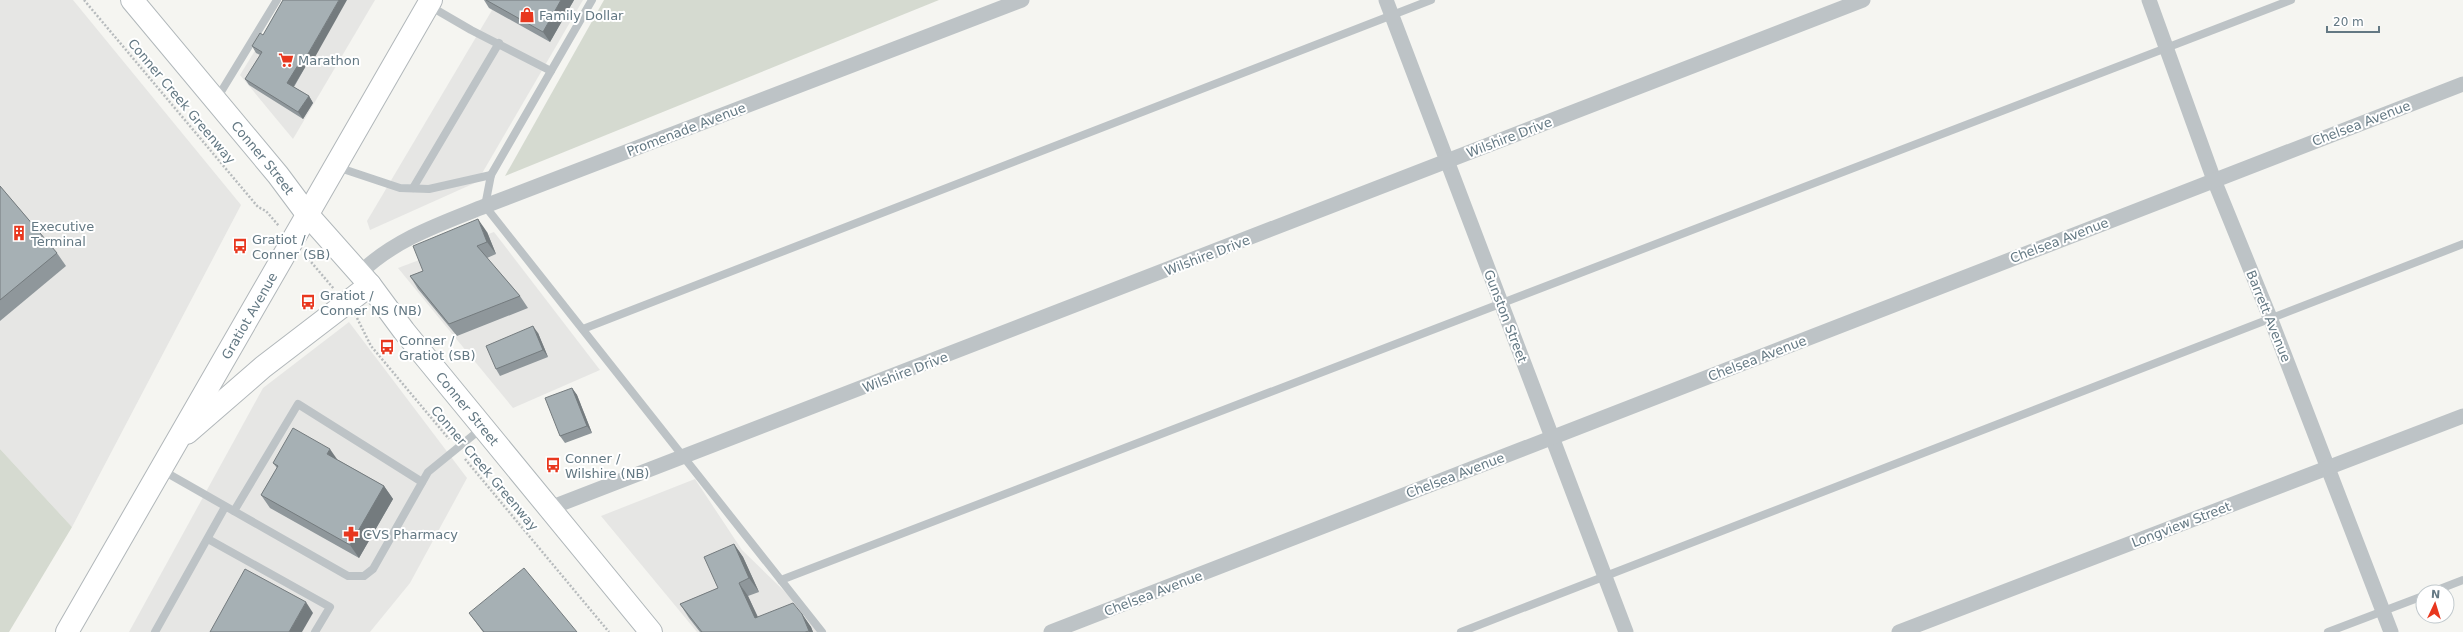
<svg xmlns="http://www.w3.org/2000/svg" width="2463" height="632" font-family="'DejaVu Sans',sans-serif">
	<rect width="100%" height="100%" fill="#f5f5f1"/>
	<!-- built -->
	<g fill="#e6e6e4">
		<path d="M0,0H73L241,205L72,527L0,449Z"/>
		<path d="M286,0H375L293,139L240,75Z"/>
		<path d="M498,0H583L477,182L370,230L367,221Z"/>
		<path d="M494,232L600,370L513,408L398,268Z"/>
		<path d="M349,322L467,478L410,583L370,632H129L263,388Z"/>
		<path d="M695,479L742,550L811,617L821,632H697L601,516Z"/>
	</g>
	<!-- green -->
	<g fill="#d5dad0">
		<path d="M604,0H939L505,176Z"/>
		<path d="M0,449L72,527L9,632H0Z"/>
	</g>
	<g fill="none" stroke-linecap="round" stroke-linejoin="round">
		<!-- secondary casing -->
		<g stroke="#b0b7ba" stroke-width="24">
			<g id="secondary">
				<path id="s1" d="M132,0L278,175L307,214L370,285L404,331L651,632"/>
			</g>
		</g>
		<!-- primary casing -->
		<g stroke="#b1b7ba" stroke-width="24">
			<g id="primary">
				<path d="M187,433L263,367L370,285"/>
				<path id="s2" d="M67,632L431,0"/>
			</g>
		</g>
		<!-- path -->
		<g stroke="#b7bbbd" stroke-width="2.5" stroke-dasharray="2 2" stroke-linecap="butt">
			<path d="M84,0L258,207L266,211L279,226"/>
			<path d="M306,256L334,289"/>
			<path d="M357,318L371,346L449,439"/>
			<path d="M465,459L609,632"/>
		</g>
		<!-- lane -->
		<g stroke="#bdc3c6" stroke-width="8">
			<path d="M592,0L491,175L485,206L822,632"/>
			<path d="M428,5L471,30L551,71"/>
			<path d="M216,100L277,0"/>
			<path d="M337,167L400,188L429,189L491,175"/>
			<path d="M413,188L499,43"/>
			<path d="M583,329L1431,0"/>
			<path d="M160,469L348,576H364L373,569L428,472L482,428"/>
			<path d="M234,511L298,404L422,482"/>
			<path d="M208,539L330,607L315,632"/>
			<path d="M781,580L2291,0"/>
			<path d="M2432,592L2463,580"/>
			<path d="M155,632L225,507"/>
			<path d="M1461,632L2463,244"/>
			<path d="M2328,632L2423,596"/>
		</g>
		<!-- street -->
		<g stroke="#bdc3c6" stroke-width="15">
			<path d="M1386,0L1626,632"/>
			<path d="M2149,0L2214,180L2271,320L2391,632"/>
			<path d="M360,273C395,239 440,224 485,206L1022,0"/>
			<path d="M550,508L1863,0"/>
			<path d="M1051,632L2463,84"/>
			<path d="M1899,632L2463,416"/>
		</g>
		<!-- secondary -->
		<use href="#secondary" stroke="#fff" stroke-width="22"/>
		<!-- primary -->
		<use href="#primary" stroke="#fff" stroke-width="22"/>
	</g>
	<!-- wall -->
	<g fill="#8f979b">
		<path d="M283,0L310,66L307,64L294,87L309,96L313,103L303,119L249,85L245,79L260,55L256,53L252,46L263,35Z"/>
		<path d="M484,0H574L550,42L489,8Z"/>
		<path d="M0,186L57,253L66,266L0,321Z"/>
		<path d="M487,232L496,254L487,258L520,296L528,308L457,336L418,289L410,276L423,271Z"/>
		<path d="M538,333L548,357L500,376L496,369Z"/>
		<path d="M572,388L577,395L592,433L565,443L560,436Z"/>
		<path d="M338,460L384,486L393,499L359,558L270,508L261,495L277,468L273,463Z"/>
		<path d="M734,544L743,557L759,592L748,596L758,617L802,614L811,627L813,632H700L689,618L680,604L718,588Z"/>
		<path d="M469,613L577,632H483Z"/>
	</g>
	<!-- shaded-wall -->
	<g fill="#747b7e">
		<path d="M339,0H347L310,66L305,59Z"/>
		<path d="M561,0H574L550,42L543,32Z"/>
		<path d="M303,57L307,64L292,89L287,83Z"/>
		<path d="M309,96L313,103L303,119L298,112Z"/>
		<path d="M478,219L487,232L496,254L487,242Z"/>
		<path d="M533,326L538,333L548,357L543,350Z"/>
		<path d="M572,388L577,395L592,433L587,426Z"/>
		<path d="M330,449L339,462L327,454Z"/>
		<path d="M384,486L393,499L359,558L350,545Z"/>
		<path d="M734,544L743,557L759,592L749,578Z"/>
		<path d="M739,583L748,596L764,631L755,618Z"/>
		<path d="M306,602L313,613L302,632H289Z"/>
		<path d="M802,614L811,627L813,632H809V631Z"/>
	</g>
	<!-- building -->
	<g fill="#a6b0b4" stroke="#747b7e">
		<path d="M283,0H339L305,59L303,57L287,83L309,96L298,112L245,79L262,52L252,46L260,33L263,35Z"/>
		<path d="M486,0H561L543,32Z"/>
		<path d="M0,186L57,253L0,300Z"/>
		<path d="M478,219L487,242L477,246L520,296L449,324L410,276L423,271L413,246Z"/>
		<path d="M533,326L543,350L496,369L486,346Z"/>
		<path d="M572,388L587,426L560,436L545,398Z"/>
		<path d="M293,428L330,449L327,454L384,486L350,545L261,495L278,466L273,463Z"/>
		<path d="M734,544L749,578L739,583L755,618L793,603L802,614L809,631L805,632H702L680,604L718,588L704,557Z"/>
		<path d="M524,568L577,632H484L469,613Z"/>
		<path d="M245,569L306,602L289,632H210Z"/>
	</g>
	<!-- icons -->
	<defs>
		<g id="shop-bare" transform="scale(1.2)"><path d="M-5-2.5h2.3a2.7 3.5 0 0 1 5.4 0H5L5.5 6h-11ZM-1.5-2.5h3a1.5 2.3 0 0 0-3 0Z" fill="#e8371e" stroke="#fff" stroke-width="2.5" paint-order="stroke"/></g>
		<g id="supermarket-bare" transform="scale(1.2)"><path d="M-6-5.5h2.5l.6 2H6L4.5 2H-2.5L-4.4-4H-6ZM-1.5 3.2a1.3 1.3 0 1 0 .1 0ZM3 3.2a1.3 1.3 0 1 0 .1 0Z" fill="#e8371e" stroke="#fff" stroke-width="2.5" paint-order="stroke"/></g>
		<g id="building-bare" transform="scale(1.2)"><path d="M-4-6H4V6H1V3H-1V6H-4ZM-2.5-4.3h1.7v1.8h-1.7ZM.8-4.3h1.7v1.8H.8ZM-2.5-1h1.7V.8h-1.7ZM.8-1h1.7V.8H.8Z" fill="#e8371e" stroke="#fff" stroke-width="2.5" paint-order="stroke"/></g>
		<g id="bus-bare" transform="scale(1.2)"><path d="M-5-6H5V4H4V6H2V4H-2V6H-4V4H-5ZM-3.5-4V0h7V-4ZM-3.5 1.2v1.5H-2V1.2ZM2 1.2v1.5H3.5V1.2Z" fill="#e8371e" stroke="#fff" stroke-width="2.5" paint-order="stroke"/></g>
		<g id="pharmacy-bare" transform="scale(1.2)"><path d="M-2-6h4v4h4v4h-4v4h-4v-4h-4v-4h4Z" fill="#e8371e" stroke="#fff" stroke-width="2.5" paint-order="stroke"/></g>
	</defs>
	<g fill-rule="evenodd">
		<use href="#shop-bare" x="527" y="15"/>
		<use href="#supermarket-bare" x="286" y="60"/>
		<use href="#building-bare" x="19" y="233"/>
		<use href="#bus-bare" x="240" y="246"/>
		<use href="#bus-bare" x="308" y="302"/>
		<use href="#bus-bare" x="387" y="347"/>
		<use href="#bus-bare" x="553" y="465"/>
		<use href="#pharmacy-bare" x="351" y="534"/>
	</g>
	<g text-anchor="middle" stroke-width="4" stroke-linejoin="round" paint-order="stroke">
		<!-- poi labels -->
		<g font-size="13" fill="#637883" stroke="#fff" text-anchor="start">
			<text x="539" y="20">Family Dollar</text>
			<text x="298" y="65">Marathon</text>
			<text x="31" y="231">Executive<tspan x="31" dy="15">Terminal</tspan></text>
			<text x="252" y="244">Gratiot /<tspan x="252" dy="15">Conner (SB)</tspan></text>
			<text x="320" y="300">Gratiot /<tspan x="320" dy="15">Conner NS (NB)</tspan></text>
			<text x="399" y="345">Conner /<tspan x="399" dy="15">Gratiot (SB)</tspan></text>
			<text x="565" y="463">Conner /<tspan x="565" dy="15">Wilshire (NB)</tspan></text>
			<text x="363" y="539">CVS Pharmacy</text>
		</g>
		<!-- street labels -->
		<g font-size="13" fill="#637883" stroke="#fff">
			<text transform="translate(182 101) rotate(50)" y="5">Conner Creek Greenway</text>
			<text transform="translate(2361 123) rotate(-21)" y="5">Chelsea Avenue</text>
			<text transform="translate(686 129) rotate(-21)" y="5">Promenade Avenue</text>
			<text transform="translate(1509 137) rotate(-21)" y="5">Wilshire Drive</text>
			<text dy="5" stroke="none"><textPath href="#s1" startOffset="205">Conner Street</textPath></text>
			<text transform="translate(2059 240) rotate(-21)" y="5">Chelsea Avenue</text>
			<text transform="translate(1207 255) rotate(-21)" y="5">Wilshire Drive</text>
			<text dy="5" stroke="none"><textPath href="#s2" startOffset="365">Gratiot Avenue</textPath></text>
			<text transform="translate(1506 316) rotate(69)" y="5">Gunston Street</text>
			<text transform="translate(2269 316) rotate(68)" y="5">Barrett Avenue</text>
			<text transform="translate(1757 358) rotate(-21)" y="5">Chelsea Avenue</text>
			<text transform="translate(905 372) rotate(-21)" y="5">Wilshire Drive</text>
			<text dy="5" stroke="none"><textPath href="#s1" startOffset="529">Conner Street</textPath></text>
			<text transform="translate(485 468) rotate(50)" y="5">Conner Creek Greenway</text>
			<text transform="translate(1455 475) rotate(-21)" y="5">Chelsea Avenue</text>
			<text transform="translate(2181 524) rotate(-21)" y="5">Longview Street</text>
			<text transform="translate(1153 593) rotate(-21)" y="5">Chelsea Avenue</text>
		</g>
	</g>
	<!-- north arrow -->
	<g transform="translate(2435 604) rotate(4)"><circle r="19" fill="#ffffff" stroke="#c1c9cd"/>
	<path d="M0-3L7 15L0 10L-7 15Z" fill="#e8371e"/>
	<text y="-6" font-size="11" font-weight="bold" text-anchor="middle" fill="#637883">N</text>
	</g>
	<!-- scale -->
	<path d="M2327 26v6h52v-6" fill="none" stroke="#637883" stroke-width="2"/>
	<text x="2333" y="26" font-size="12" fill="#637883" stroke="#ffffff" stroke-width="3" paint-order="stroke">20 m</text>
</svg>
